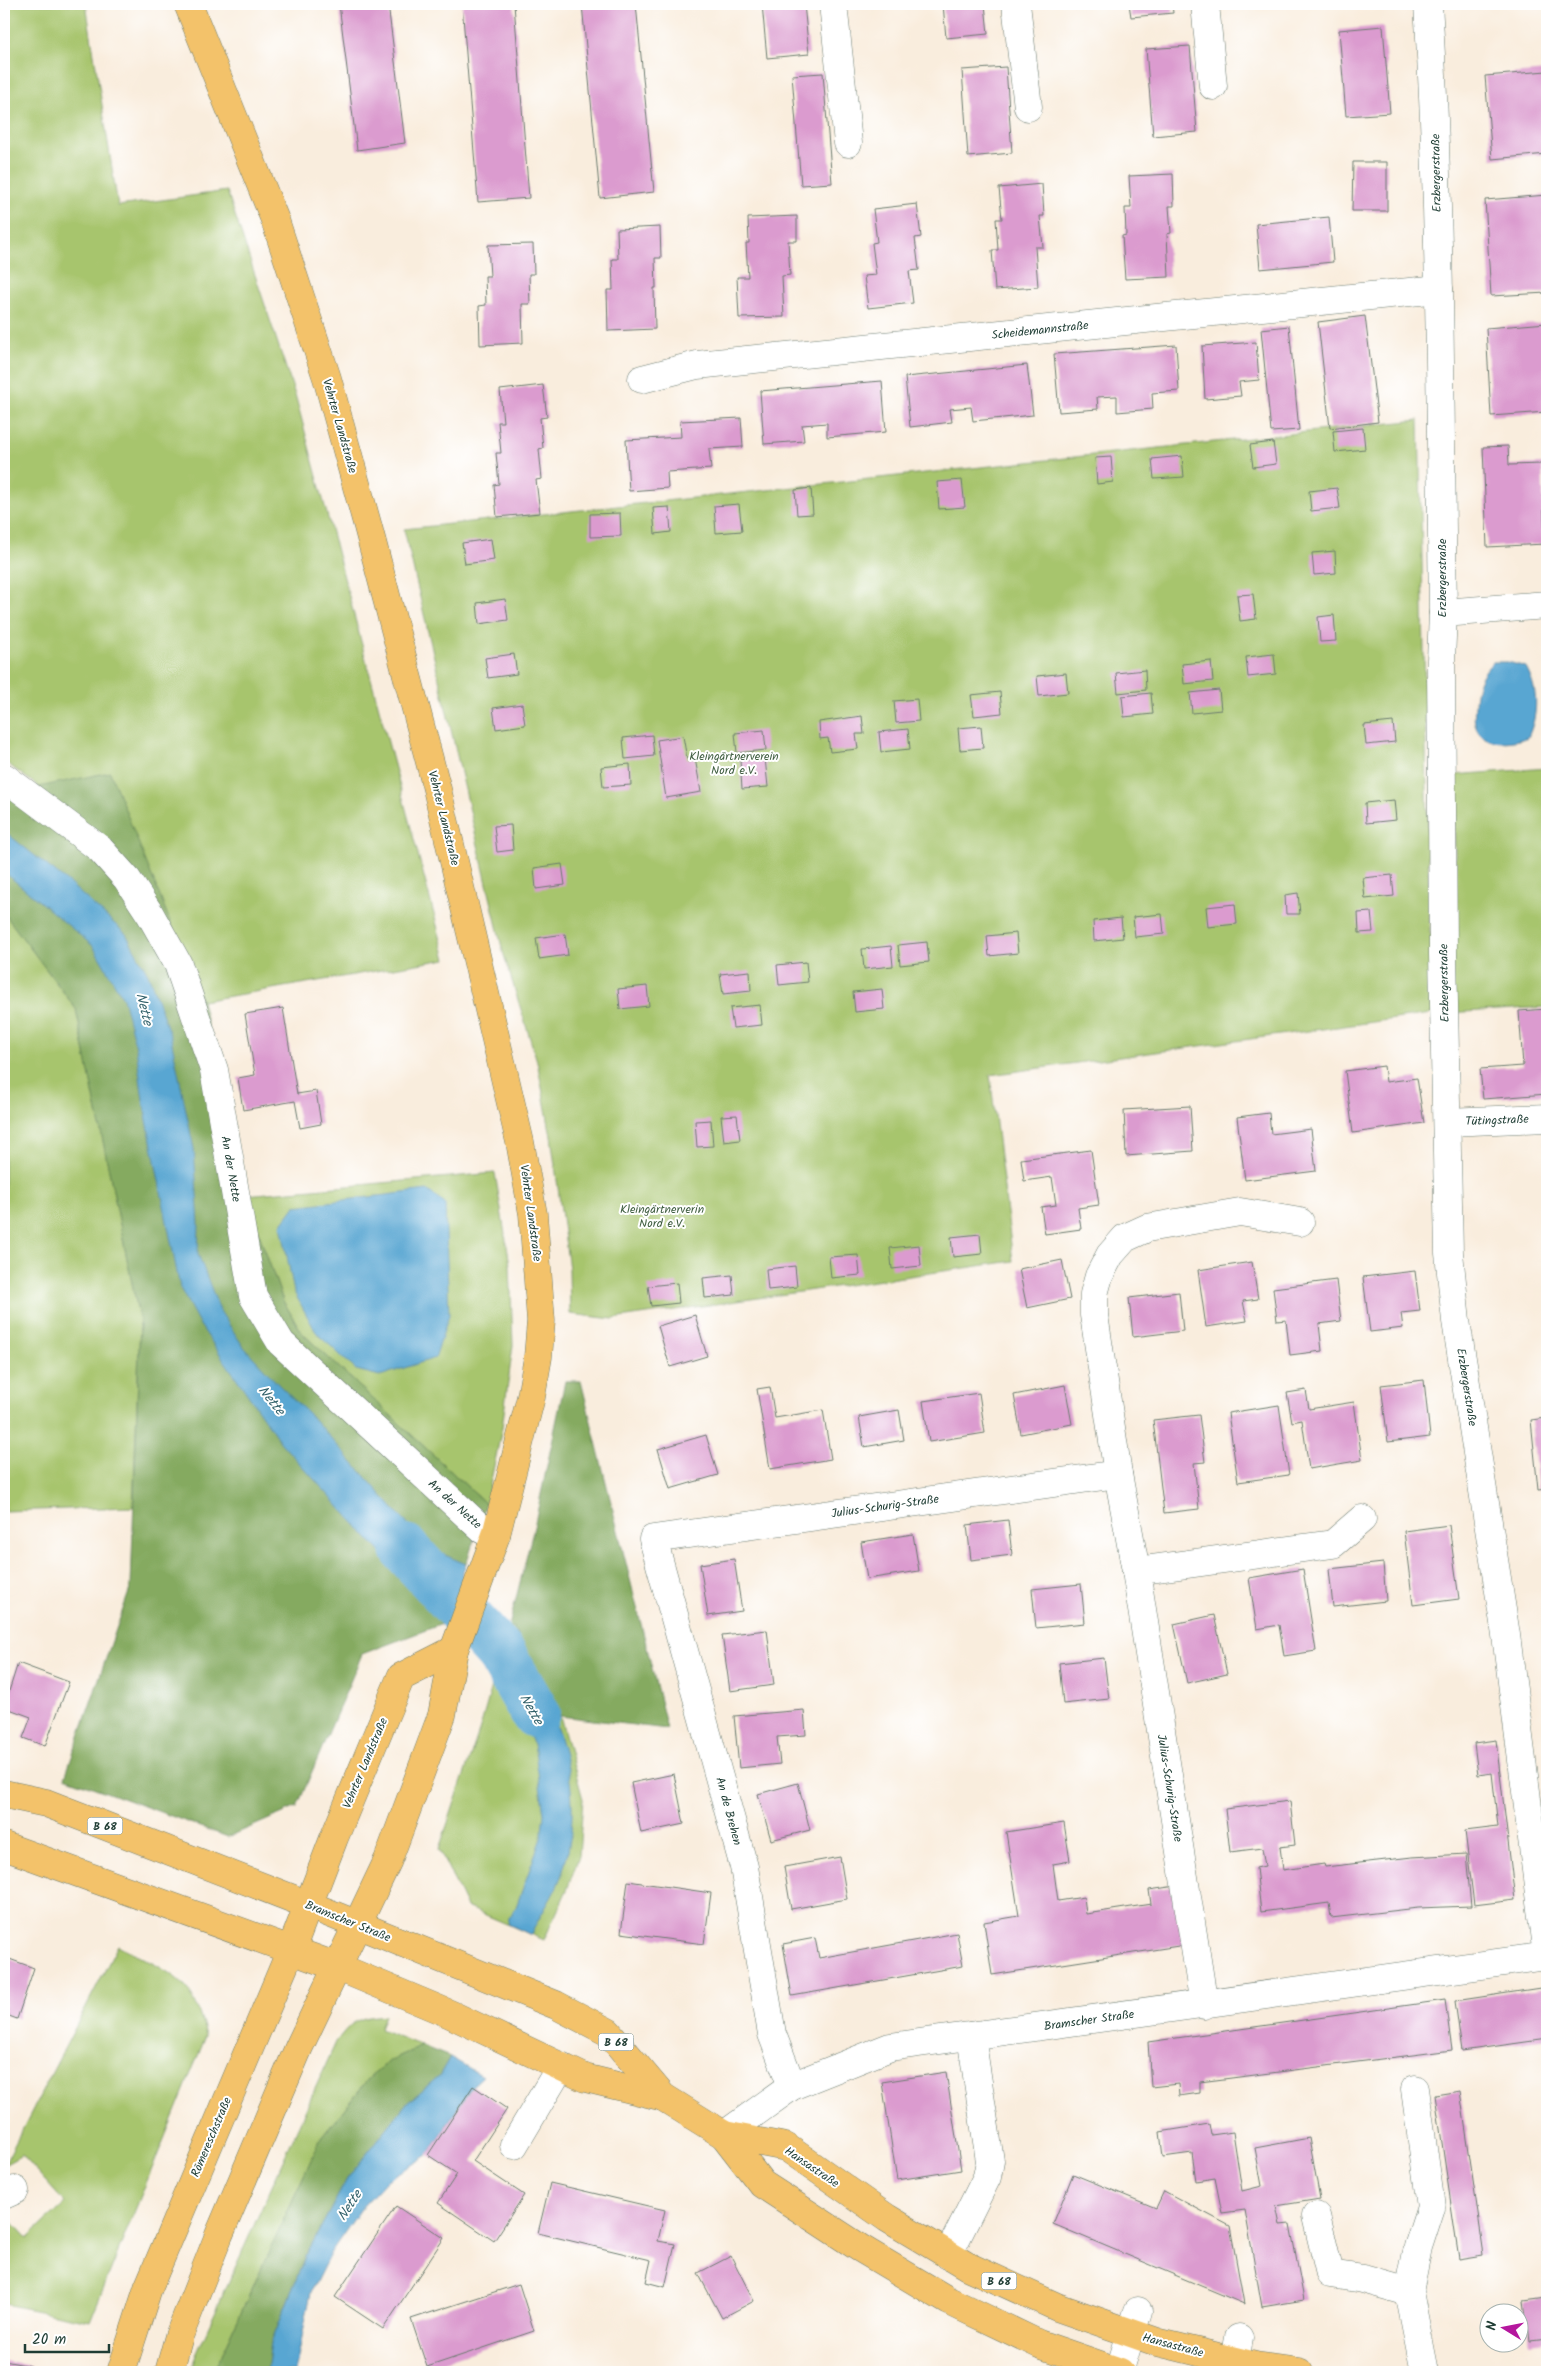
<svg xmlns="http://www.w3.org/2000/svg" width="1551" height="2376" font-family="Kalam,sans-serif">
	<rect width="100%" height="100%" fill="#fff"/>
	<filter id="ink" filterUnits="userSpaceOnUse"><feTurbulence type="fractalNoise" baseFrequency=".02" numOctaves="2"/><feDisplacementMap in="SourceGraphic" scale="10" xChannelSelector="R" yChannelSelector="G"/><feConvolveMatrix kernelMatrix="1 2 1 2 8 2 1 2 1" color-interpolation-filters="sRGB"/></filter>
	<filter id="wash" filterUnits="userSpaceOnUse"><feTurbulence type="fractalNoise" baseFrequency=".0096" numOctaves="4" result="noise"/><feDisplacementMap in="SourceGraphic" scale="20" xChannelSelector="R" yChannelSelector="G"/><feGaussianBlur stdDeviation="1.12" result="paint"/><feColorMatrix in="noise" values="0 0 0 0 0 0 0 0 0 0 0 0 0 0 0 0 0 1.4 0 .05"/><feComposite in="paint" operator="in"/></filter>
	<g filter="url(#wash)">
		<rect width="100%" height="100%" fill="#f9eddd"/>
		<!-- green -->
		<g fill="#a7c56d" stroke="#638150">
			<path d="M4,4H86L118,206L227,191L296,398L446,959L202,1001L39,787L4,761Z"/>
			<path d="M1419,420L1430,934L1457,930L1453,775L1547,768V1007L1431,1014L990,1075L1013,1261L613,1319L570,1314L569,1269L551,1136L537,1061L503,952L404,529Z"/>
			<path d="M4,913L76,1009L140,1322L133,1507L4,1511Z"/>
			<path d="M495,1173L510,1265L513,1345L502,1428L486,1504L303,1334L283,1301L245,1195Z"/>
			<path d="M513,1626L560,1716L583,1799L579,1856L567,1890L544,1940L467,1907L439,1849L480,1728L508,1630Z"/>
			<path d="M118,1945C137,1956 174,1971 187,1989C197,2002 202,2020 206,2036L90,2321L4,2304V2213L27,2238L65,2203L22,2155L4,2165Z"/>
			<path d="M385,2015L380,2029L422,2046L391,2060L369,2078L321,2138L214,2372H190L196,2355L336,2042C353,2019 358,2018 385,2015Z"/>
		</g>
		<!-- forest -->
		<g fill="#85aa60" stroke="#52744a">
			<path d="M110,772L202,1001L245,1195L283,1301L303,1334L486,1504L466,1564L442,1624L362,1654L297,1807L228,1837L65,1777L131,1586L140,1322L76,1009L4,913V792L6,794Z"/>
			<path d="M565,1381H581L667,1729L560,1716L513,1626L508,1630L534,1527Z"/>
			<path d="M422,2046L450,2057L439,2076L406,2104L347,2179L305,2257L271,2343L267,2372H214L321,2138L369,2078L391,2060Z"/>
		</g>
		<!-- water -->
		<g fill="#59a6d2" stroke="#3c7283">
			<path d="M1493,662H1508L1526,667C1538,689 1539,713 1528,737C1513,743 1483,747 1476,727C1473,720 1475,711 1475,704C1476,686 1480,675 1493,662Z"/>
			<path d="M4,831L70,884L126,934L148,974L171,1038L194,1149L199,1224L198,1254L220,1311L243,1346L279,1385L311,1416L412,1529L440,1553L466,1564L442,1624L418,1593L281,1443L200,1325L180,1288L143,1100L136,1048L123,998L93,946L4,872Z"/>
			<path d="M427,1190L445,1204L449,1315L435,1358L380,1376L356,1370L316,1332L294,1292L281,1225L295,1206Z"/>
			<path d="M508,1630C553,1706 591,1784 562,1874C555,1895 540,1914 531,1935L508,1924L509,1918L516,1907L541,1838L544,1814L534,1744L506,1697L492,1680Z"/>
			<path d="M450,2057L483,2076L472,2086L428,2155L387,2180L363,2206L331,2252L311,2292L295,2372H267L271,2343L305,2257L347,2179L406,2104L439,2076Z"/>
		</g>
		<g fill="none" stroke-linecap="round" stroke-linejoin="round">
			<!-- river -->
			<path stroke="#59a6d2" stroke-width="50" d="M405,1549L501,1654L535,1713"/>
		</g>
		<g id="blocks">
			<!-- building -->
			<g fill="#db9bcf">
				<path d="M339,4H388L405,143L357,150Z"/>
				<path d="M462,4H514L529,198L478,202Z"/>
				<path d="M582,4H636L654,192L600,198Z"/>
				<path d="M762,4H804L809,54L767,58Z"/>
				<path d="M943,4H985L988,34L946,38Z"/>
				<path d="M1129,4H1172L1173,13L1131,17Z"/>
				<path d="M1383,26L1390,113L1346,116L1339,30Z"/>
				<path d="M1190,46L1197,132L1153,136L1146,49Z"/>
				<path d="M1006,67L1012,153L968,157L962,70Z"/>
				<path d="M1547,71V154L1492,159L1485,76Z"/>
				<path d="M823,73L832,183L801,185L792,75Z"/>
				<path d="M1353,162H1387V211H1352Z"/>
				<path d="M1173,174L1174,206H1169L1171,233L1167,234L1169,277L1125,279L1122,236L1126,235L1125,208H1131L1129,176Z"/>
				<path d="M1042,184L1044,216H1040L1043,247H1035L1038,287L995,290L992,250H998L996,219H1002L999,188Z"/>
				<path d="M1547,195V293L1491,296L1485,200Z"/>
				<path d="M917,204L921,237L915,238L919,270L909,271L913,303L868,308L864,276L876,275L872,243L877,242L873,209Z"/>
				<path d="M797,216V241H788L790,275L782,276L784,317L739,318L737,277H748L746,243H749L748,218Z"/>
				<path d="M1329,217L1333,262L1260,269L1256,224Z"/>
				<path d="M660,227L661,258H655L656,288H654L655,329L608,331L607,290H613L612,259H618L617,229Z"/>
				<path d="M533,244L534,274H529L530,304H522L523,343L480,345L479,306L486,305L485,276H490L488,245Z"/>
				<path d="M1365,316L1378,422L1330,428L1318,322Z"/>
				<path d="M1547,323V412L1491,416L1486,328Z"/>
				<path d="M1289,326L1299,430L1271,432L1261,329Z"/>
				<path d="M1256,342L1259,380L1239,382L1241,396L1205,399L1202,346Z"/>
				<path d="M1176,345L1179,391L1152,393L1153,409L1117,412V396L1097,397L1098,409L1059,412L1054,354Z"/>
				<path d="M1027,365L1033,415L973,421L971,407L950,409L952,422L910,427L905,377Z"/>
				<path d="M882,381L886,432L827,437V423L802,425L804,441L764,444L760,391Z"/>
				<path d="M543,385L547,417L540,418L543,448L539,449L542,479L536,480L540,513L497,517L494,485L499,484L496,453H501L498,422H503L500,390Z"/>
				<path d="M741,418L743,447L709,449L711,469L667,472L668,488L629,491L626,440L681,437L680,421Z"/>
				<path d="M1363,428L1365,449L1335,452L1333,431Z"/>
				<path d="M1273,442L1276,464L1253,467L1250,445Z"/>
				<path d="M1508,446L1509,465L1542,464L1545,544L1487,547L1483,447Z"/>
				<path d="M1182,456L1184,477L1154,479L1152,459Z"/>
				<path d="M1111,457L1113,482L1097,484L1095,458Z"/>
				<path d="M962,480L965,507L939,509L937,482Z"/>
				<path d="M811,488L813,514L797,515L795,490Z"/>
				<path d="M1337,488L1340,508L1311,511L1309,491Z"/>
				<path d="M739,504L742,531L716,533L714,506Z"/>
				<path d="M669,507L671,532L655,534L653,508Z"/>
				<path d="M620,513L621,536L590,537V514Z"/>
				<path d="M491,539L494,560L465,564L462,543Z"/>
				<path d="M1335,551L1336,573L1314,575L1312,553Z"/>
				<path d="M1253,594L1256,619L1240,621L1237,595Z"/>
				<path d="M505,599L508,620L479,624L477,603Z"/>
				<path d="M1334,615L1336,641L1320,642L1318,617Z"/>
				<path d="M514,654L517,674L488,678L485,658Z"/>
				<path d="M1274,654L1276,674L1248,677L1246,657Z"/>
				<path d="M1211,661L1213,681L1184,684L1182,664Z"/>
				<path d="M1145,670L1146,690L1118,693L1116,673Z"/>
				<path d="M1066,673L1068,693L1039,696L1037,676Z"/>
				<path d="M1219,690L1221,710L1192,713L1190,693Z"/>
				<path d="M1000,692L1002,713L974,716L971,695Z"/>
				<path d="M1151,693L1153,714L1124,717L1122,696Z"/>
				<path d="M917,699L919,721L896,723L894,701Z"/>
				<path d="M522,704L525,725L496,729L493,708Z"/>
				<path d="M862,716L864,734H856L858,749L830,752L828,738L820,739L819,722Z"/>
				<path d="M1393,722L1395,742L1366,745L1364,725Z"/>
				<path d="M981,726L983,748L960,750L958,728Z"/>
				<path d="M908,729L910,749L881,752L879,732Z"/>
				<path d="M764,730L766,750L737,753L735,733Z"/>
				<path d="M652,735L654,756L625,759L623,738Z"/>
				<path d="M683,736L687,759L695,758L701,792L666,798L657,740Z"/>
				<path d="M765,758L768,787L742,789L740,760Z"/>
				<path d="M630,764L631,785L603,787L601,767Z"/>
				<path d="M1394,800L1396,820L1366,823L1365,803Z"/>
				<path d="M511,825L513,850L497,852L494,826Z"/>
				<path d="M562,864L565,885L536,889L534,868Z"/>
				<path d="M1392,875L1394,896L1365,899L1363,878Z"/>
				<path d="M1298,893L1300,914H1286L1285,895Z"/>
				<path d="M1235,904L1237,924L1208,927L1206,907Z"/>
				<path d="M1371,912L1373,932L1359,933L1358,913Z"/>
				<path d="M1162,914L1164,934L1135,937L1133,917Z"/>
				<path d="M1121,918L1123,938L1094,941L1093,921Z"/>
				<path d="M1016,933L1018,953L989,956L987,936Z"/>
				<path d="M565,934L568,955L539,959L536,938Z"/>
				<path d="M927,942L929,962L900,965L898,945Z"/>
				<path d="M891,946L893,966L864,969L862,949Z"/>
				<path d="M806,962L808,982L779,985L777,965Z"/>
				<path d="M750,971L751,991L723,994L720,974Z"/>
				<path d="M647,986L649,1006L620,1009L618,989Z"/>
				<path d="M882,989L884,1009L855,1012L853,992Z"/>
				<path d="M760,1005L762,1025L733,1028L730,1008Z"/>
				<path d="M283,1008L297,1094L316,1091L321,1124L300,1128L295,1101L243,1110L238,1078L255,1075L245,1014Z"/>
				<path d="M1547,1009V1094L1483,1099L1480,1069L1523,1066L1519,1011Z"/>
				<path d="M1384,1066L1386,1082L1417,1078L1424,1123L1353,1133L1345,1071Z"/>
				<path d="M1190,1106L1193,1151L1126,1156L1124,1110Z"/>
				<path d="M1269,1113L1271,1134L1311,1129L1316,1171L1245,1180L1237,1117Z"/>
				<path d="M737,1115L740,1140L724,1142L721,1116Z"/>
				<path d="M711,1120L713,1146L697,1147L695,1121Z"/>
				<path d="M1091,1150L1099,1205L1078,1208L1081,1229L1045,1234L1041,1207L1056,1205L1052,1177L1024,1181L1021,1159Z"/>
				<path d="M980,1234L982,1254L953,1257L951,1237Z"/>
				<path d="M919,1245L921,1266L892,1269L890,1248Z"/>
				<path d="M858,1255L860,1275L831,1278L829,1257Z"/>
				<path d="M1062,1260L1070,1299L1027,1308L1019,1269Z"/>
				<path d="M1252,1262L1258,1299L1243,1301L1247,1321L1206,1327L1198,1270Z"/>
				<path d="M795,1266L797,1287L768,1290L766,1269Z"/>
				<path d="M1415,1271L1420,1311L1401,1313L1403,1328L1370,1332L1363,1277Z"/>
				<path d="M732,1275L734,1295L705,1298L703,1278Z"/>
				<path d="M1336,1280L1341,1321L1319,1324L1322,1351L1290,1355L1286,1320L1277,1321L1273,1288Z"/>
				<path d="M677,1283L679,1303L651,1306L648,1286Z"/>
				<path d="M1179,1292L1183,1331L1133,1337L1129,1298Z"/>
				<path d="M695,1315L707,1356L670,1367L658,1326Z"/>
				<path d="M1424,1380L1430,1437L1388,1442L1381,1385Z"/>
				<path d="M1065,1385L1072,1424L1021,1434L1014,1395Z"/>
				<path d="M770,1387L775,1418L823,1410L831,1459L770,1469L757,1389Z"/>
				<path d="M1306,1390L1309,1409L1354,1402L1362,1460L1309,1469L1302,1420L1292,1422L1287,1393Z"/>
				<path d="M979,1393L985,1433L929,1442L923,1401Z"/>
				<path d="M1279,1405L1289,1475L1238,1482L1228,1413Z"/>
				<path d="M899,1410L904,1440L864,1447L859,1417Z"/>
				<path d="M1199,1415L1205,1462L1194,1463L1199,1509L1164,1513L1153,1420Z"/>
				<path d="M1547,1418V1489L1538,1490L1531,1420Z"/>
				<path d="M706,1435L718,1475L670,1489L658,1449Z"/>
				<path d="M1008,1520L1012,1555L971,1560L967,1525Z"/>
				<path d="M1449,1525L1459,1599L1413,1605L1404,1531Z"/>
				<path d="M913,1534L919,1571L867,1579L861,1542Z"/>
				<path d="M734,1559L742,1611L708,1616L700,1564Z"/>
				<path d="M1383,1563L1386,1601L1333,1607L1329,1569Z"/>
				<path d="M1303,1569L1316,1651L1284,1656L1279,1625L1257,1629L1249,1578Z"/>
				<path d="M1081,1584L1085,1623L1036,1628L1032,1589Z"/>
				<path d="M1547,1597V1613H1546L1544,1598Z"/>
				<path d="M1214,1615L1227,1674L1187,1683L1174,1624Z"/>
				<path d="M767,1630L774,1685L730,1691L722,1635Z"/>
				<path d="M1104,1658L1109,1699L1063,1704L1059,1663Z"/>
				<path d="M18,1663L69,1682L45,1746L23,1738L31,1717L4,1707Z"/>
				<path d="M804,1710L806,1735L777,1737L780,1764L739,1768L734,1716Z"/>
				<path d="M1496,1740L1515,1900L1474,1905L1465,1831L1498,1827L1492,1773L1478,1775L1474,1743Z"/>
				<path d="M674,1774L684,1824L641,1833L631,1783Z"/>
				<path d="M798,1783L810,1830L771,1840L758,1794Z"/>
				<path d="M1290,1801L1295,1845L1280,1847L1283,1870L1324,1864L1325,1867L1412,1857L1466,1854L1471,1906L1418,1908L1331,1918L1329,1903L1261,1912L1256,1868L1265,1866L1262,1848L1230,1852L1225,1809Z"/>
				<path d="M1064,1823L1070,1861L1053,1864L1058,1901L1084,1897L1086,1914L1151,1904L1149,1890L1176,1886L1185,1945L992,1975L984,1922L1019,1916L1006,1832Z"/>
				<path d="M840,1857L847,1899L791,1909L784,1867Z"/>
				<path d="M628,1881L711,1893L704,1944L621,1933Z"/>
				<path d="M957,1933L963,1966L792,1996L783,1944L815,1938L819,1958Z"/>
				<path d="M4,1957L34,1968L17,2019L4,2014Z"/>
				<path d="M1547,1987V2039L1462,2051L1455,2001Z"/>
				<path d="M1445,2000L1452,2050L1200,2082V2093L1179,2096L1178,2084L1151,2087L1148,2042Z"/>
				<path d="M946,2072L961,2170L897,2180L882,2082Z"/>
				<path d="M473,2086L507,2109L473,2161L524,2195L494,2241L438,2203L457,2174L428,2155Z"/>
				<path d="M1460,2091L1484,2255L1459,2259L1435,2095Z"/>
				<path d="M1209,2124L1211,2135L1233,2132L1242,2191L1262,2186L1255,2148L1309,2138L1320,2199L1276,2206L1280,2225L1290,2224L1304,2300L1262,2307L1245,2210L1222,2213L1215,2178L1196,2181L1192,2153L1163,2157L1160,2132Z"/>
				<path d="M1073,2174L1156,2208L1164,2191L1230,2226L1244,2304L1053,2224Z"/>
				<path d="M550,2183L665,2210L658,2241L675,2244L665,2287L646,2282L651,2260L538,2233Z"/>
				<path d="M396,2206L444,2238L383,2329L335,2297Z"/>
				<path d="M731,2256L754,2301L722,2318L698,2273Z"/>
				<path d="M519,2284L534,2331L427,2367L411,2319Z"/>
				<path d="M1547,2298V2341L1529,2343L1524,2301Z"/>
				<path d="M4,2361L31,2366L35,2372H4Z"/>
			</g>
		</g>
	</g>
	<g filter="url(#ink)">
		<use href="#blocks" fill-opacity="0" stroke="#6b7b6f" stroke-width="1"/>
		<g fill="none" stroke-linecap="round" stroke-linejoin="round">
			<!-- minor casing -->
			<g stroke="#6b7b6f" stroke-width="29">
				<g id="minor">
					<path d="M833,4L848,143"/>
					<path d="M1016,4L1028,107"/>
					<path d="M1205,4L1213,86"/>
					<path d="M1428,4C1441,206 1440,410 1443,613L1441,660L1443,954L1449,1253L1456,1321L1506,1635L1547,1956"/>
					<path d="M642,379L697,365L1439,289"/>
					<path d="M1443,613L1547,605"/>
					<path d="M4,777L100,849L127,879L150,914L178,964L214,1070L253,1296L281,1343L483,1530L496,1535"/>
					<path d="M1447,1122L1547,1118"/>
					<path d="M1136,1571L1333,1544L1362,1519"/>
					<path d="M1204,2005L1136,1571L1118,1474L1094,1315V1294L1099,1276L1110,1255L1125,1238L1147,1228L1240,1212L1300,1222"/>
					<path d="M792,2086L772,2034L744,1867L653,1539L1118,1474"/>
					<path d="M724,2135L792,2086L890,2047L1547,1956"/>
					<path d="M514,2145L561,2066"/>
					<path d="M4,2195L15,2190"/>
					<path d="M1316,2216L1330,2274L1363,2279L1409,2292L1425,2372"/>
					<path d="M948,2255L987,2177L990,2161L971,2036"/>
					<path d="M1409,2292L1418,2247L1431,2207L1415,2089"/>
					<path d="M1119,2372L1138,2311"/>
					<path d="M1233,2372L1239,2338"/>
				</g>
			</g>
			<!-- major casing -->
			<g stroke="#6b7b6f" stroke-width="29">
				<g id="major">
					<path d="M4,1794L46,1803L309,1905L556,2005L608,2032L663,2097L724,2135L762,2184L860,2248L949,2301L1039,2344L1120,2372"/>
					<path d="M4,1846L338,1967L450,2014L585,2078L663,2097"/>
					<path d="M724,2135L786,2147L887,2218L967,2266L1057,2307L1157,2342L1256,2366L1299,2372"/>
					<path d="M121,2372L148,2288L291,1950L334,1838L401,1677L454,1650"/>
					<path d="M169,2372L179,2336L219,2235L299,2047L388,1860L442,1715L454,1650L496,1535L531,1397L538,1357L541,1321L533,1214L520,1142L437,789L368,527L327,378L275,220L188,4"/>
				</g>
			</g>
			<!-- minor -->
			<use href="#minor" stroke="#fff" stroke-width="28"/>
			<!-- major -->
			<use href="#major" stroke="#f3c26a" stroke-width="28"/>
		</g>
	</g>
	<g text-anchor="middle" stroke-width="4" stroke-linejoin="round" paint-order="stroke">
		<!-- shield labels -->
		<g fill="#fff" stroke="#627771" stroke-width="1">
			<rect x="87.5" y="1817.5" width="35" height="17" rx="4"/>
			<rect x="598.5" y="2033.5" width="35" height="17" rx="4"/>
			<rect x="981.5" y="2272.5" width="35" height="17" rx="4"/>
		</g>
		<g font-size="11" font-weight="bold" fill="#1f3d34">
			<text x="105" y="1830">B 68</text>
			<text x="616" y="2046">B 68</text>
			<text x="999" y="2285">B 68</text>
		</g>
		<!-- street labels -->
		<g font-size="12" fill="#1f3d34" stroke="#fff">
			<text transform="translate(1436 173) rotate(-91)" y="4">Erzbergerstraße</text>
			<text transform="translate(1040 330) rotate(-6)" y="4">Scheidemannstraße</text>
			<text transform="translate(340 426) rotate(74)" y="4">Vehrter Landstraße</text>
			<text transform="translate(1442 578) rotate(-90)" y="4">Erzbergerstraße</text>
			<text transform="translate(444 818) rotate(76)" y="4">Vehrter Landstraße</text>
			<text transform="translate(1444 983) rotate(-91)" y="4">Erzbergerstraße</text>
			<text transform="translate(1497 1120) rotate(-2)" y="4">Tütingstraße</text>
			<text transform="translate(231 1169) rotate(80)" y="4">An der Nette</text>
			<text transform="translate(531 1213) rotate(82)" y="4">Vehrter Landstraße</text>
			<text transform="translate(1467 1387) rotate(81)" y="4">Erzbergerstraße</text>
			<text transform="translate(455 1504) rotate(42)" y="4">An der Nette</text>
			<text transform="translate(885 1506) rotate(-8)" y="4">Julius-Schurig-Straße</text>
			<text transform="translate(365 1763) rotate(-67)" y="4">Vehrter Landstraße</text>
			<text transform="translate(1170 1788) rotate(81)" y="4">Julius-Schurig-Straße</text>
			<text transform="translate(729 1811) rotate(75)" y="4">An de Brehen</text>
			<text transform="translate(348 1921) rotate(22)" y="4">Bramscher Straße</text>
			<text transform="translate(1089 2020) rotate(-8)" y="4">Bramscher Straße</text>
			<text transform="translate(211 2137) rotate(-67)" y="4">Römereschstraße</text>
			<text transform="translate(812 2167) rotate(34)" y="4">Hansastraße</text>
			<text transform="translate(1173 2345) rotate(15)" y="4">Hansastraße</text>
		</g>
		<!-- park labels -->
		<g font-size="12" fill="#415f42" stroke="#fff">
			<text x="734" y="760">Kleingärtnerverein<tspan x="734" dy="14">Nord e.V.</tspan></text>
			<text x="662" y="1213">Kleingärtnerverin<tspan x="662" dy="14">Nord e.V.</tspan></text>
		</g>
		<!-- water labels -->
		<g font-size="14" font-style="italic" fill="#33626b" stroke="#fff">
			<text transform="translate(145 1009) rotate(76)" y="5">Nette</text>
			<text transform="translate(272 1400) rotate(51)" y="5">Nette</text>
			<text transform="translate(532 1709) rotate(60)" y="5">Nette</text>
			<text transform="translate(349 2205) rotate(-57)" y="5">Nette</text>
		</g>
	</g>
	<!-- margin -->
	<rect width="1551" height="2376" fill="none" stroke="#fff" stroke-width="20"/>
	<!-- north arrow -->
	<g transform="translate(1504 2328) rotate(280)"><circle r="24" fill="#ffffff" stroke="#a5b1ae"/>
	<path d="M0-4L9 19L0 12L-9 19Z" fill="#b5179e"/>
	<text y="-8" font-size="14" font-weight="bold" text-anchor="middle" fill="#1f3d34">N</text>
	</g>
	<!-- scale -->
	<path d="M25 2344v8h84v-8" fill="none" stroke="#1f3d34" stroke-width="2.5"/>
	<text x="32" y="2344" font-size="15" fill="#1f3d34" stroke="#ffffff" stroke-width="4" paint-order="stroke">20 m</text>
</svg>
